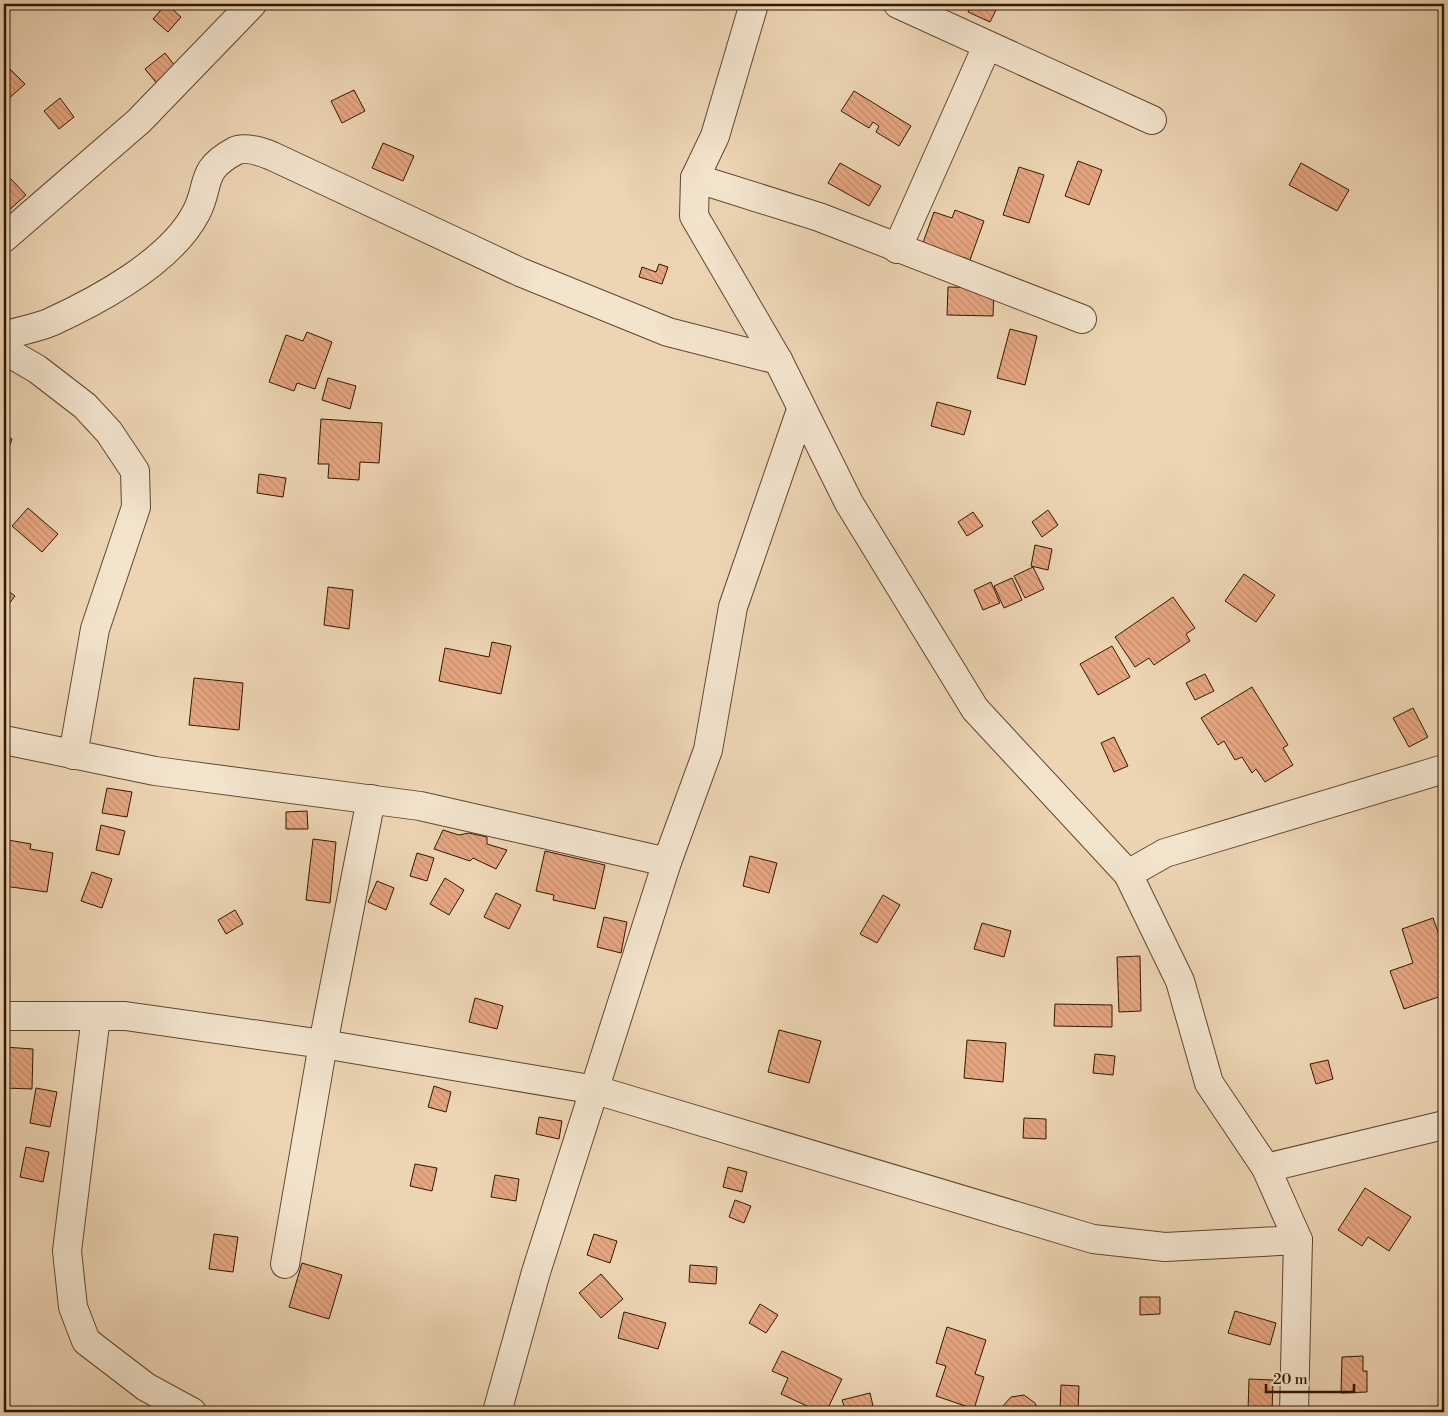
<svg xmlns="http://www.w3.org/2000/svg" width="1448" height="1416" font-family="'Libre Bodoni',serif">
	<defs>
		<pattern id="building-back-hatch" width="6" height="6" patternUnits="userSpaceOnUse" patternTransform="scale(1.25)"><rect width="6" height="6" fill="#e6a682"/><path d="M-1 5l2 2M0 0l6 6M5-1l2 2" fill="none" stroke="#c68e6e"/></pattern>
	</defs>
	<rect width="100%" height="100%" fill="#edd5b4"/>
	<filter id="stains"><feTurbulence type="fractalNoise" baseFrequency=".004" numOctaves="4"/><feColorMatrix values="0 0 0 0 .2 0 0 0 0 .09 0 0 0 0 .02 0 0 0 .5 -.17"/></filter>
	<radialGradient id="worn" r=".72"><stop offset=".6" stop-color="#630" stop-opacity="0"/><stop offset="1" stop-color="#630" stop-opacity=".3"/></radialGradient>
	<!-- building -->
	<g fill="url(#building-back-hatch)" stroke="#331700">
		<path d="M166,4L181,17L168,32L153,19Z"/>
		<path d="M703,4H714L712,9Z"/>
		<path d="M971,4H999L990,22L968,12Z"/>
		<path d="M165,53L178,70L159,86L145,69Z"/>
		<path d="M8,67L25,84L6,101L4,98V71Z"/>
		<path d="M354,90L365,111L342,123L331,101Z"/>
		<path d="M854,91L911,126L899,146L876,132L879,126L873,122L869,128L841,111Z"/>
		<path d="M60,98L74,117L59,129L44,111Z"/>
		<path d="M383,143L414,156L403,181L372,168Z"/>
		<path d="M1078,161L1102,170L1089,205L1065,196Z"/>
		<path d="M840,163L881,186L869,206L828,183Z"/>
		<path d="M1301,163L1349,190L1337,211L1289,185Z"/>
		<path d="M1019,167L1044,175L1029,223L1003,215Z"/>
		<path d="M10,178L26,195L7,212L4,208V184Z"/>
		<path d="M955,210L984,221L970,260L963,257L961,265L920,251L934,212L952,218Z"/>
		<path d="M659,264L668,267L662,284L639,277L642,267L656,272Z"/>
		<path d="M948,287L994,288L993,316L947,315Z"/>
		<path d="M1010,329L1037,336L1025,385L997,378Z"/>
		<path d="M307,332L332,342L315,389L297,383L294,391L269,382L286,335L303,341Z"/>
		<path d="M328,378L356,386L350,409L322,400Z"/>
		<path d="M937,402L971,411L964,435L931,426Z"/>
		<path d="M321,419L382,423L379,463L360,462L359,480L328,478L329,464H318Z"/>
		<path d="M4,436L12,439L5,459H4Z"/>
		<path d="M259,474L286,478L283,497L257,493Z"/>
		<path d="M28,508L58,534L42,552L12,526Z"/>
		<path d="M1048,510L1058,525L1042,537L1032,522Z"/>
		<path d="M973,512L983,526L967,536L958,522Z"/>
		<path d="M1035,545L1052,549L1048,570L1031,566Z"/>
		<path d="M1033,567L1044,589L1025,598L1014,576Z"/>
		<path d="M1244,574L1275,595L1256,622L1225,601Z"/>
		<path d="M1012,578L1022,600L1004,608L994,586Z"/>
		<path d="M991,582L1000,603L983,610L974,590Z"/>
		<path d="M328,587L353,590L349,629L324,625Z"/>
		<path d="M4,588L15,596L4,610Z"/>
		<path d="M1173,597L1195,628L1186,634L1190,641L1154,665L1149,658L1135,667L1115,637Z"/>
		<path d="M492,642L511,646L501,694L439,681L445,648L489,657Z"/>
		<path d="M1112,646L1130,677L1098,695L1080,664Z"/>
		<path d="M1205,674L1214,691L1195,700L1186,683Z"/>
		<path d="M194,678L243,683L239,730L189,725Z"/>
		<path d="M1252,687L1288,745L1283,748L1293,765L1265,782L1256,769L1252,773L1242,757L1235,760L1224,741L1218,745L1201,718Z"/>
		<path d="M1413,708L1428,737L1409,747L1393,718Z"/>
		<path d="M1114,737L1128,766L1114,772L1101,743Z"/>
		<path d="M107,788L132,792L127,817L102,813Z"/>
		<path d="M307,811L308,829H286V812Z"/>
		<path d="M101,825L125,831L119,855L96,850Z"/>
		<path d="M443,830L459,835L469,833L487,837V844L507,850L496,869L473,858L470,861L434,849Z"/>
		<path d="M313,839L336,842L330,903L306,900Z"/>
		<path d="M8,840L31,844L30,849L53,853L47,892L4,886V864Z"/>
		<path d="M545,851L605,865L595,909L553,900L554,895L536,891Z"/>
		<path d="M417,853L434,858L427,881L410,876Z"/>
		<path d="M750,856L777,863L769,893L743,886Z"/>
		<path d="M92,872L112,879L102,908L81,901Z"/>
		<path d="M445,878L464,890L449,915L430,904Z"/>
		<path d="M377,881L394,888L386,910L368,902Z"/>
		<path d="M496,893L521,905L509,929L484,917Z"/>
		<path d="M883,895L900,905L877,943L860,934Z"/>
		<path d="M235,910L243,924L226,934L218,920Z"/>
		<path d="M604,917L627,922L621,953L597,947Z"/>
		<path d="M1433,918L1444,949V995L1404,1009L1390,971L1413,963L1402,929Z"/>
		<path d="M982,923L1011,931L1004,957L974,949Z"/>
		<path d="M1140,956L1141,1011L1119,1012L1117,957Z"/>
		<path d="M475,998L503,1006L497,1029L469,1022Z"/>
		<path d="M1055,1004L1112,1005V1027L1054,1026Z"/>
		<path d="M779,1030L821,1041L809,1083L768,1072Z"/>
		<path d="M1444,1039V1060L1438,1041Z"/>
		<path d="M967,1040L1006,1043L1003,1082L964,1078Z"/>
		<path d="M4,1047L33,1049L32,1089L4,1088Z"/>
		<path d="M1095,1054L1115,1056L1113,1075L1093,1073Z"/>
		<path d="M1328,1060L1333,1079L1316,1084L1310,1064Z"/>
		<path d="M434,1086L451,1092L446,1112L428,1107Z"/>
		<path d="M36,1088L57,1092L50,1127L30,1123Z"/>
		<path d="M539,1117L562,1121L559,1139L536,1134Z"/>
		<path d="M1024,1118L1046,1119V1139L1023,1138Z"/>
		<path d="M26,1147L49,1152L43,1182L20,1177Z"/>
		<path d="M415,1164L437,1168L432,1191L410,1186Z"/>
		<path d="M728,1167L747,1172L742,1192L723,1187Z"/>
		<path d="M495,1175L519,1179L516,1201L491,1197Z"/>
		<path d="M1365,1188L1411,1217L1389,1251L1368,1237L1362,1246L1338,1230Z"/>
		<path d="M735,1200L751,1206L744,1223L729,1217Z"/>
		<path d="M214,1234L238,1237L233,1272L209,1269Z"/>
		<path d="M594,1234L617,1241L610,1263L587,1255Z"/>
		<path d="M302,1263L342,1275L329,1319L289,1307Z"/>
		<path d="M690,1265L717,1267L716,1284L689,1282Z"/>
		<path d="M601,1274L623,1299L601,1318L579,1293Z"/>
		<path d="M1140,1297H1160V1314L1140,1315Z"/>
		<path d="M760,1304L778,1315L766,1333L749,1323Z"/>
		<path d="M1235,1311L1276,1323L1270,1345L1228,1333Z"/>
		<path d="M624,1312L666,1323L658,1349L618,1338Z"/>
		<path d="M947,1327L986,1340L975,1374L984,1377L974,1409L936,1396L946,1366L936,1363Z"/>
		<path d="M782,1351L842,1379L826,1412H820L781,1394L788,1378L772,1371Z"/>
		<path d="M1363,1356V1371H1367V1392L1341,1393L1342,1357Z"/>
		<path d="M1249,1379L1273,1380L1272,1412H1248Z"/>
		<path d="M1061,1385L1079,1386L1078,1411L1060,1410Z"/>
		<path d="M870,1393L874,1410L846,1412L842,1400Z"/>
		<path d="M1024,1395L1035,1403L1039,1412H1001L1003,1406L1011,1397Z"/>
	</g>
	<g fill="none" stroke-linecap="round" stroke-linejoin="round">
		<!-- minor casing -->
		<g stroke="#62462d" stroke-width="30">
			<g id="minor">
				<path d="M754,4L715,136L695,178L694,216L778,360L849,503L975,709L1128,874L1180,981L1209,1083L1266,1168L1298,1240L1294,1412"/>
				<path d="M898,4L1152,120"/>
				<path d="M695,178L819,217L1082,319"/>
				<path d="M4,238L139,121L252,4"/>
				<path d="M897,249L987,46"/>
				<path d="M4,336C19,331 37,328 51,322C99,300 171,261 196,213C211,185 198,171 235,151C245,146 262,152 272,156L520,272L668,332L778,360"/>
				<path d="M4,350L37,369L85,406L109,432L135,471L136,507L95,629L73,755"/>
				<path d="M4,740L155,771L420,806L667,862"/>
				<path d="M1128,874L1165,853L1444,769"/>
				<path d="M4,1016H125L323,1044L596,1090L1093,1239L1165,1247L1298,1240"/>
				<path d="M96,1016L67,1251L73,1307L86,1341L146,1387L192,1412"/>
				<path d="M1266,1168L1444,1125"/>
				<path d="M285,1264L323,1044L371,799"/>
				<path d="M497,1412L536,1272L667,862L708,750L733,607L801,410"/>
			</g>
		</g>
		<!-- minor -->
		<use href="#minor" stroke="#f3e4ce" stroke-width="28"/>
	</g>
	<!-- margin -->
	<rect width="1448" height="1416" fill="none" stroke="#edd5b4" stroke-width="20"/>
	<rect x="5" y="5" width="1438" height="1406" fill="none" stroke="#331700" stroke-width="2.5"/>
	<rect x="10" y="10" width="1428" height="1396" fill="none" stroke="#331700"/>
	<!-- scale -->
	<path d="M1266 1384v8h88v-8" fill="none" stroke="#331700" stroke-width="2.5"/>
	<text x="1273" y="1384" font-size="15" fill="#331700" stroke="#f3e4ce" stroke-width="4" paint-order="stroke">20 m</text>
	<rect width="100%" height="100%" filter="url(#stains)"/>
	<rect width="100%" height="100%" fill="url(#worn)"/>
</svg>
